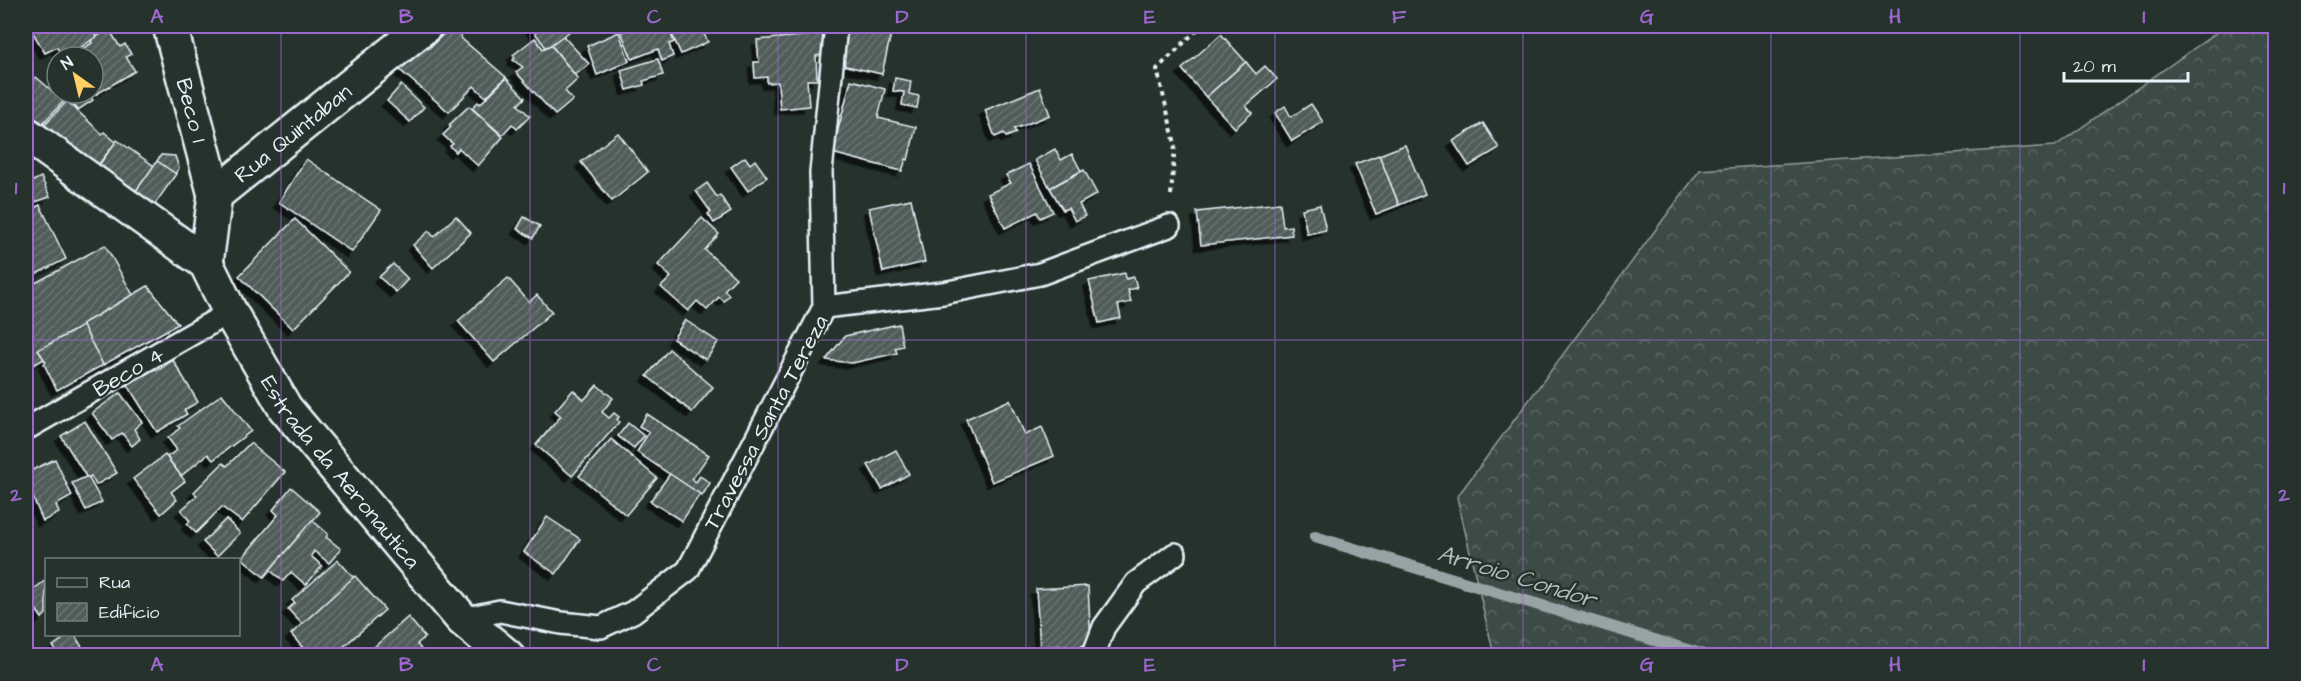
<svg xmlns="http://www.w3.org/2000/svg" width="2301" height="681" font-family="'Architects Daughter',sans-serif">
	<defs>
		<pattern id="forest-crowns" width="20" height="18" patternUnits="userSpaceOnUse" patternTransform="scale(1.5)"><rect width="20" height="18" fill="#3e4b47"/><path d="M2 6a3 3 0 1 1 6 0M12 15a3 3 0 1 1 6 0" fill="none" stroke="#5a6562"/></pattern>
		<pattern id="building-hatch" width="6" height="6" patternUnits="userSpaceOnUse" patternTransform="scale(1.5)"><rect width="6" height="6" fill="#505c59"/><path d="M-1 1l2-2M0 6l6-6M5 7l2-2" fill="none" stroke="#697472"/></pattern>
		<filter id="shadow"><feDropShadow dx="-5.5" dy="5.5" stdDeviation="0" flood-color="#0009"/></filter>
	</defs>
	<rect width="100%" height="100%" fill="#26332d"/>
	<filter id="ink" filterUnits="userSpaceOnUse"><feTurbulence type="fractalNoise" baseFrequency=".0167" numOctaves="2"/><feDisplacementMap in="SourceGraphic" scale="12" xChannelSelector="R" yChannelSelector="G"/><feConvolveMatrix kernelMatrix="1 2 1 2 8 2 1 2 1" color-interpolation-filters="sRGB"/></filter>
	<g filter="url(#ink)">
		<!-- forest -->
		<path fill="url(#forest-crowns)" stroke="#939ea0" stroke-width="1.5" d="M2226,26H2275V655H1494L1457,497L1700,170L2055,146Z"/>
		<g fill="none" stroke-linecap="round" stroke-linejoin="round">
			<!-- stream -->
			<path stroke="#98a3a5" stroke-width="12" d="M1315,537L1707,656"/>
		</g>
		<!-- building -->
		<g fill="url(#building-hatch)" stroke="#e8f1f8" stroke-width="1.5" filter="url(#shadow)">
			<path d="M29,26H90L96,37L66,57H62L57,47L45,53Z"/>
			<path d="M452,26H460L464,30L460,33L462,39L506,77L486,97L474,86L449,112L394,65L422,42L428,49Z"/>
			<path d="M530,26H566L570,31L547,49Z"/>
			<path d="M619,26H668L674,42L669,44L673,56L662,61L658,49L632,59Z"/>
			<path d="M668,26H700L708,42L681,54Z"/>
			<path d="M879,26L892,29L882,74L842,65L847,29L876,35Z"/>
			<path d="M109,29L120,47L125,44L131,54L126,57L135,71L90,98L87,93H93V57H70L92,43L91,40Z"/>
			<path d="M619,32L629,61L597,75L587,46Z"/>
			<path d="M823,34V55L816,56L817,80H807L809,106L780,109L778,82L767,83V77L755,78L754,62H759L757,40Z"/>
			<path d="M1221,34L1246,62L1206,97L1182,69Z"/>
			<path d="M563,36L589,64L575,75L551,45Z"/>
			<path d="M535,38L543,49L551,45L578,79L565,91L573,100L555,115L516,72L523,67L513,60L515,58L513,55Z"/>
			<path d="M658,59L663,75L643,81L644,85L627,90L621,70Z"/>
			<path d="M1246,62L1256,74L1265,66L1277,79L1246,106L1252,113L1235,128L1206,97Z"/>
			<path d="M36,77L64,101L42,124L40,121L31,130L26,125V88Z"/>
			<path d="M506,78L525,98L518,105L530,116L517,129L512,124L502,135L472,108L478,102L480,104Z"/>
			<path d="M895,78L911,81L909,94L919,96L917,108L902,105L904,92L893,91Z"/>
			<path d="M851,80L885,89L878,118L916,127L908,160L906,159L902,171L832,153Z"/>
			<path d="M401,85L424,107L410,122L387,101Z"/>
			<path d="M1040,88L1050,115L1014,129L1016,133L1006,137L1004,133L995,137L985,110Z"/>
			<path d="M65,93H87L93,100L78,110Z"/>
			<path d="M67,101L102,134L104,132L116,142L89,177L41,128Z"/>
			<path d="M1311,104L1323,122L1292,141L1275,113L1285,106L1291,117Z"/>
			<path d="M469,106L503,137L478,166L459,148L456,152L450,146L453,144L443,135L451,127L449,125Z"/>
			<path d="M1483,123L1499,148L1469,166L1453,141Z"/>
			<path d="M618,133L648,172L612,201L581,162Z"/>
			<path d="M117,140L154,166L131,198L89,179Z"/>
			<path d="M1405,145L1425,194L1399,205L1379,155Z"/>
			<path d="M1055,149L1061,160L1072,154L1081,171L1050,188L1035,160Z"/>
			<path d="M161,155L175,156L179,168L175,174L157,161Z"/>
			<path d="M1379,155L1399,205L1376,214L1355,164Z"/>
			<path d="M745,157L750,164L755,160L767,177L748,191L731,167Z"/>
			<path d="M306,159L381,210L352,252L279,202Z"/>
			<path d="M157,161L176,174L155,204L136,191Z"/>
			<path d="M1029,164L1053,212L1040,218L1037,212L1005,228L988,194L1011,183L1006,175Z"/>
			<path d="M1084,170L1097,194L1079,204L1085,216L1075,221L1068,208L1063,210L1050,188Z"/>
			<path d="M41,177L50,197L26,205V180L27,184Z"/>
			<path d="M707,183L717,197L720,195L731,212L714,223L708,214L711,212L696,191Z"/>
			<path d="M911,199L925,262L883,272L869,208Z"/>
			<path d="M1280,203L1283,227L1291,226L1292,235L1201,245L1197,212Z"/>
			<path d="M40,205L66,259L26,279V212Z"/>
			<path d="M1320,205L1326,230L1307,234L1302,209Z"/>
			<path d="M456,216L471,233L433,268L413,245L429,231L434,237Z"/>
			<path d="M524,217L540,226L533,238L517,229Z"/>
			<path d="M702,218L719,234L705,250L736,278L724,290L729,295L724,301L719,297L707,310L697,301L688,311L661,287L671,277L658,265Z"/>
			<path d="M295,219L349,272L293,329L239,276Z"/>
			<path d="M105,245L133,295L82,324L83,326L38,350L44,359L26,369V288Z"/>
			<path d="M393,264L408,279L396,292L379,277Z"/>
			<path d="M1125,273L1126,279L1134,277L1137,288L1128,290L1131,302L1118,305L1121,318L1099,323L1089,281Z"/>
			<path d="M508,278L529,302L537,295L552,312L494,362L458,321Z"/>
			<path d="M148,286L178,324L103,365L82,324Z"/>
			<path d="M685,320L718,342L706,360L673,339Z"/>
			<path d="M899,324L903,346L895,348L897,353L852,363L826,360L845,336Z"/>
			<path d="M83,326L103,365L57,390L44,364L46,362L38,350Z"/>
			<path d="M669,349L713,387L692,412L647,376Z"/>
			<path d="M173,360L198,402L184,410L187,414L157,432L127,384L155,367L157,371Z"/>
			<path d="M597,385L613,398L602,412L609,418L614,413L619,417L617,420L619,422L572,476L536,445L561,416L555,411L573,390L584,400Z"/>
			<path d="M120,393L142,422L134,429L140,439L132,446L122,433L112,440L92,413Z"/>
			<path d="M222,394L251,431L213,460L208,454L181,476L167,457L177,450L168,438L180,428L178,426Z"/>
			<path d="M1010,400L1025,435L1042,427L1054,456L992,482L966,419Z"/>
			<path d="M647,414L709,455L692,479L696,482L700,476L710,483L702,496L637,452L649,432L639,426Z"/>
			<path d="M85,421L117,473L96,485L91,476L87,478L61,436Z"/>
			<path d="M628,423L644,436L634,448L618,436Z"/>
			<path d="M611,439L657,478L626,515L579,476Z"/>
			<path d="M250,443L285,472L242,522L222,507L196,533L187,524L190,521L181,510L197,496L194,492L223,463L227,466Z"/>
			<path d="M896,450L909,474L882,489L868,465Z"/>
			<path d="M165,455L185,481L171,492L177,500L161,514L133,479Z"/>
			<path d="M55,459L72,496L56,505L59,513L43,521L26,481V473Z"/>
			<path d="M670,474L700,494L682,521L650,501Z"/>
			<path d="M86,477H88L102,502L86,510L72,483Z"/>
			<path d="M291,487L320,512L264,577L242,558L278,515L273,510Z"/>
			<path d="M547,517L580,539L556,574L524,552Z"/>
			<path d="M226,519L240,533L217,556L203,542Z"/>
			<path d="M312,520L328,534L326,537L341,549L329,563L314,551L311,556L322,566L306,585L291,572L283,581L270,570Z"/>
			<path d="M338,560L354,578L302,624L288,609L295,603L292,600Z"/>
			<path d="M355,576L385,610L333,656H310L291,634Z"/>
			<path d="M46,580V614L42,618L26,595Z"/>
			<path d="M1088,586L1091,645L1081,646V654H1068L1067,645L1040,647L1036,589Z"/>
			<path d="M408,617L425,637L417,644L426,656H364Z"/>
			<path d="M70,634H74L82,647L69,656H59L53,646Z"/>
		</g>
		<g fill="none" stroke-linecap="round" stroke-linejoin="round">
			<!-- lane casing -->
			<g stroke="#e8f1f8" stroke-width="26">
				<g id="lane">
					<path d="M824,307L943,293L1040,274L1169,226"/>
					<path d="M26,429L230,312"/>
					<path d="M462,619L500,611L561,623L601,627L633,612L688,570L824,307L821,172L836,26"/>
					<path d="M1093,656L1104,627L1136,583L1175,554"/>
				</g>
			</g>
			<!-- street casing -->
			<g stroke="#e8f1f8" stroke-width="38">
				<g id="street">
					<path id="s1" d="M170,26L215,195"/>
					<path id="s2" d="M26,134L206,263L230,312L285,408L462,619L507,656"/>
					<path id="s3" d="M206,263L215,195L425,26"/>
				</g>
			</g>
			<!-- path -->
			<path stroke="#e8f1f8" stroke-width="4" stroke-dasharray="4.5 4.5" stroke-linecap="butt" d="M1171,195L1175,144L1157,69L1201,26"/>
			<!-- lane -->
			<use href="#lane" stroke="#26332d" stroke-width="21"/>
			<!-- street -->
			<use href="#street" stroke="#26332d" stroke-width="33"/>
		</g>
	</g>
	<!-- grid -->
	<path fill="none" stroke="#9c67d0" stroke-width="1.5" stroke-opacity="0.55" d="M281,26V656M530,26V656M778,26V656M1026,26V656M1275,26V656M1523,26V656M1771,26V656M2020,26V656M26,340H2276"/>
	<g text-anchor="middle" stroke-width="5" stroke-linejoin="round" paint-order="stroke">
		<!-- street labels -->
		<g font-size="22" fill="#e8f1f8" stroke="#26332d">
			<text dy="8" stroke="none"><textPath href="#s1" startOffset="87">Beco 1</textPath></text>
			<text dy="8" stroke="none"><textPath href="#s3" startOffset="168">Rua Quintaban</textPath></text>
			<text transform="translate(128 371) rotate(-30)" y="8">Beco 4</text>
			<text transform="translate(765 422) rotate(-62)" y="8">Travessa Santa Tereza</text>
			<text dy="8" stroke="none"><textPath href="#s2" startOffset="471">Estrada da Aeronautica</textPath></text>
		</g>
		<!-- water labels -->
		<g font-size="24" font-style="italic" fill="#b3bdc0" stroke="#26332d">
			<text transform="translate(1517 576) rotate(17)" y="8">Arroio Condor</text>
		</g>
	</g>
	<!-- margin -->
	<rect width="2301" height="681" fill="none" stroke="#26332d" stroke-width="66"/>
	<!-- legend -->
	<rect x="45" y="558" width="195" height="78" fill="#26332d" stroke="#747f7e" stroke-width="1.5"/>
	<rect x="57" y="578" width="30" height="9" fill="#26332d" stroke="#747f7e" stroke-width="1.5"/>
	<text x="99" y="588" font-size="18" fill="#e8f1f8">Rua</text>
	<rect x="57" y="603" width="30" height="18" fill="url(#building-hatch)" stroke="#747f7e" stroke-width="1.5"/>
	<text x="99" y="618" font-size="18" fill="#e8f1f8">Edifício</text>
	<!-- north arrow -->
	<g transform="translate(75 75) rotate(326)"><circle r="28" fill="#26332d" stroke="#747f7e" stroke-width="1.5"/>
	<path d="M0-4.5L10 22L0 15L-10 22Z" fill="#ffd166"/>
	<text y="-9" font-size="16" font-weight="bold" text-anchor="middle" fill="#e8f1f8">N</text>
	</g>
	<!-- scale -->
	<path d="M2064 72v9h124v-9" fill="none" stroke="#e8f1f8" stroke-width="3"/>
	<text x="2073" y="72" font-size="18" fill="#e8f1f8" stroke="#26332d" stroke-width="4.5" paint-order="stroke">20 m</text>
	<rect x="33" y="33" width="2235" height="615" fill="none" stroke="#9c67d0" stroke-width="2"/>
	<g font-size="20" text-anchor="middle" font-weight="bold" fill="#9c67d0">
		<text x="157" y="23">A</text>
		<text x="406" y="23">B</text>
		<text x="654" y="23">C</text>
		<text x="902" y="23">D</text>
		<text x="1150" y="23">E</text>
		<text x="1399" y="23">F</text>
		<text x="1647" y="23">G</text>
		<text x="1895" y="23">H</text>
		<text x="2144" y="23">I</text>
		<text x="16" y="194">1</text>
		<text x="2284" y="194">1</text>
		<text x="16" y="501">2</text>
		<text x="2284" y="501">2</text>
		<text x="157" y="671">A</text>
		<text x="406" y="671">B</text>
		<text x="654" y="671">C</text>
		<text x="902" y="671">D</text>
		<text x="1150" y="671">E</text>
		<text x="1399" y="671">F</text>
		<text x="1647" y="671">G</text>
		<text x="1895" y="671">H</text>
		<text x="2144" y="671">I</text>
	</g>
</svg>
